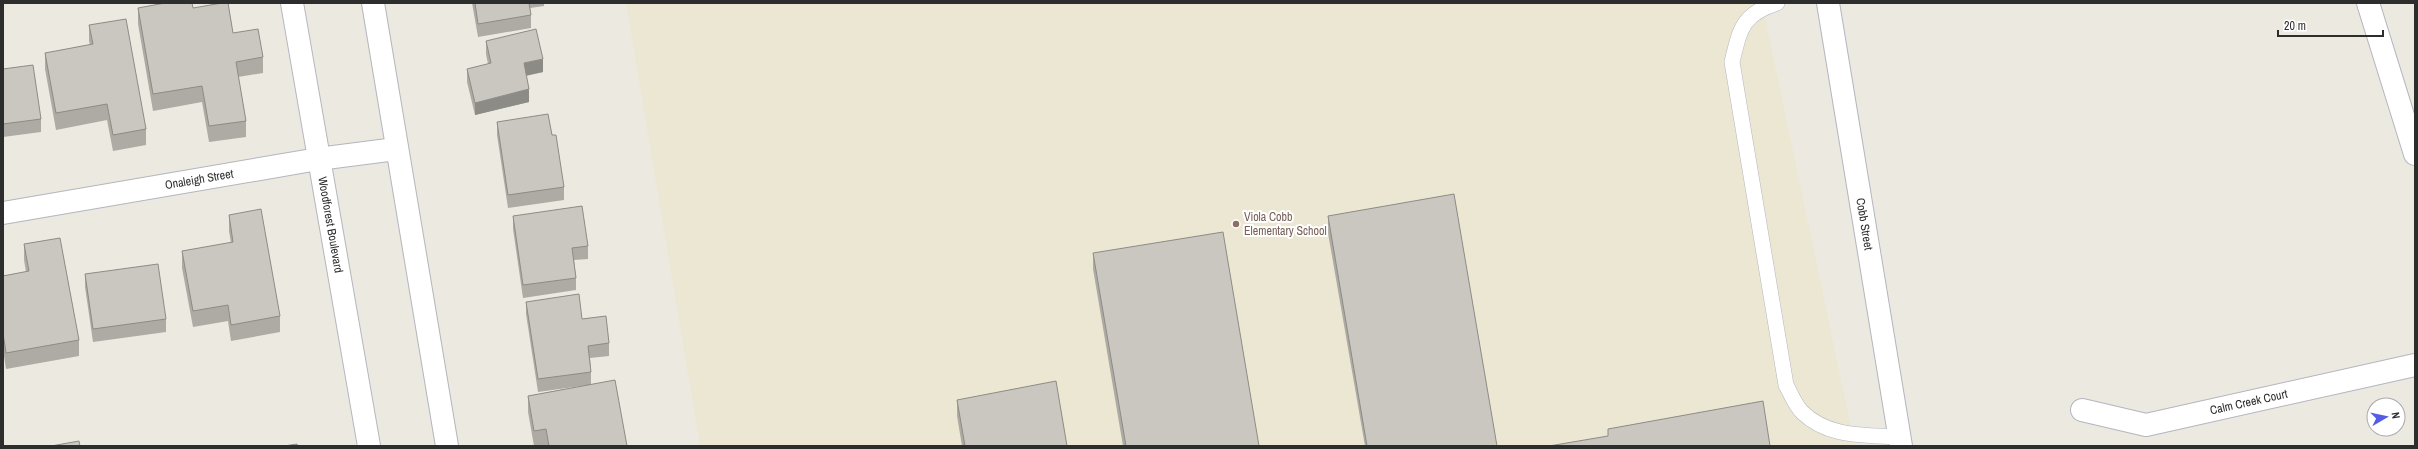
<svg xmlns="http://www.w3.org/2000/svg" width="2418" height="449" font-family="'Archivo Narrow',sans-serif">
	<rect width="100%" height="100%" fill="#ece9e1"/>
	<!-- education -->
	<path fill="#ece7d3" d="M626,3H1762L1855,446H700Z"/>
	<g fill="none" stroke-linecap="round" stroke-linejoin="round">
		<!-- service casing -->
		<g stroke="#b4b5bf" stroke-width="16">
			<path id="service" d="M1777,3C1742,14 1740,29 1732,62L1786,385C1791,394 1795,405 1802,412C1828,438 1866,435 1899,437"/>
		</g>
		<!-- minor casing -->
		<g stroke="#b4b5bf" stroke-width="24">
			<g id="minor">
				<path id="s1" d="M1828,3L1901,446"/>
				<path d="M2368,3L2415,154"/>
				<path id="s2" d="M3,213L318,159L396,149"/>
				<path id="s3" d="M2082,410L2146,425L2415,365"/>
			</g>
		</g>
		<!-- secondary casing -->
		<g stroke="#b4b5bf" stroke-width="24">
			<g id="secondary">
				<path id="s4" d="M292,3L369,446"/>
				<path d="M373,3L447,446"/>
			</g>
		</g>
		<!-- service -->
		<use href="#service" stroke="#fff" stroke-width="15"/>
		<!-- minor -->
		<use href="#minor" stroke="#fff" stroke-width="22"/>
		<!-- secondary -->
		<use href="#secondary" stroke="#fff" stroke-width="22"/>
	</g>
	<!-- wall -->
	<g fill="#adaba4">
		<path d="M472,3H544V6L530,8L531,15V28L478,37Z"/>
		<path d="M138,8H193L233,33L263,57V73L238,77L246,121V137L209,142L202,102L153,111L138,24Z"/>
		<path d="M89,25L146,129V145L113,151L107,120L56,130L45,69V53L90,45L89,41Z"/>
		<path d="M486,41L543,72L526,76L529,102L475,115L467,82V69L488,64L486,54Z"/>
		<path d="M3,69L41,119V132L3,137Z"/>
		<path d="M497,122L552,135L564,187V200L508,208L497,135Z"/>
		<path d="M229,215L280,316V332L231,341L228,321L193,327L182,268V251L231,243L229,231Z"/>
		<path d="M513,216L588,246V259L574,260L576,278V290L523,298L513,229Z"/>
		<path d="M1328,216L1497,446H1365L1328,233Z"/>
		<path d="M24,244L79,340V356L6,369L3,349V276L26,272L24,260Z"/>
		<path d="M1093,253L1259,446H1123L1093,269Z"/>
		<path d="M85,274L166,319V332L93,342L85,287Z"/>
		<path d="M526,302L582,319L609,343V356L590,358L591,372V384L627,446H546V445L534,446L528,412V396L588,385L538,392L526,314Z"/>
		<path d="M957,400L1067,446H962L957,416Z"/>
	</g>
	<!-- shaded-wall -->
	<g fill="#8d8b86">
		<path d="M543,59V72L524,76V63Z"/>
		<path d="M529,89V102L475,115V103Z"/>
	</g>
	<!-- building -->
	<g fill="#c9c7bf" stroke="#8d8b86">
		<path d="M165,3H192L193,8L222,3H228L233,33L258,29L263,57L236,62L246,121L209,126L202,86L153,94L138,8Z"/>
		<path d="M475,3H529L531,15L478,24Z"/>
		<path d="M126,19L146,129L113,135L107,104L56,113L45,53L93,44L89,25Z"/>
		<path d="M536,29L543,59L524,63L529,89L475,103L467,69L491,63L486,41Z"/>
		<path d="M33,65L41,119L3,124V69Z"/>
		<path d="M548,114L552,135H556L564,187L508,195L497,122Z"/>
		<path d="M1454,194L1497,446H1367L1328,216Z"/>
		<path d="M582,206L588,246L572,248L576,278L523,285L513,216Z"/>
		<path d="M261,209L280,316L231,325L228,305L193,311L182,251L233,242L229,215Z"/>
		<path d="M1223,232L1259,446H1126L1093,253Z"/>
		<path d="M60,238L79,340L6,353L3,333V276L29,271L24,244Z"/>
		<path d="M158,264L166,319L93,329L85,274Z"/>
		<path d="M579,294L582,319L606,316L609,343L588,346L591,372L538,379L526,302Z"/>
		<path d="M615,380L627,446H549L546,429L534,431L528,396Z"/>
		<path d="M1056,381L1067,446H965L957,400Z"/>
		<path d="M1763,401L1770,446H1549L1608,436V429Z"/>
		<path d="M79,441L80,446H51Z"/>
		<path d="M297,444L298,446H284Z"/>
	</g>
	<!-- markers -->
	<circle fill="#8d6e63" stroke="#fff" stroke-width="1.5" cx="1236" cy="224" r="4"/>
	<g text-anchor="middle" stroke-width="4" stroke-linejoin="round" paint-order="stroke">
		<!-- street labels -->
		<g font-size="12" fill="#2d2d2d" stroke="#fff">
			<text dy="4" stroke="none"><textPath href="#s2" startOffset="199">Onaleigh Street</textPath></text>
			<text dy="4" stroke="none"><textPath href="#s4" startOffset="225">Woodforest Boulevard</textPath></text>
			<text dy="4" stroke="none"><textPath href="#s1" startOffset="224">Cobb Street</textPath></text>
			<text dy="4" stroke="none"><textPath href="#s3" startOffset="171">Calm Creek Court</textPath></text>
		</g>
		<!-- education labels -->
		<g font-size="12" fill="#785e54" stroke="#fff" text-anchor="start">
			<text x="1244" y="221">Viola Cobb<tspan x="1244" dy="14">Elementary School</tspan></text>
		</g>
	</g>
	<!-- border -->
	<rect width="2418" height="449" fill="none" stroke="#2d2d2d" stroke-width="8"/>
	<!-- north arrow -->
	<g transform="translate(2386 417) rotate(81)"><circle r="19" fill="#ffffff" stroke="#ababab"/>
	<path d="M0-3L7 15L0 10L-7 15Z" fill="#555de6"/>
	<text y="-6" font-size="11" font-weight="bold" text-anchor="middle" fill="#2d2d2d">N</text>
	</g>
	<!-- scale -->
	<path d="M2278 30v6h105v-6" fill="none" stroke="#2d2d2d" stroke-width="2"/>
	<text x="2284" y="30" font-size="12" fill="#2d2d2d" stroke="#ffffff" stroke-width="3" paint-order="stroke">20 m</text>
</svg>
